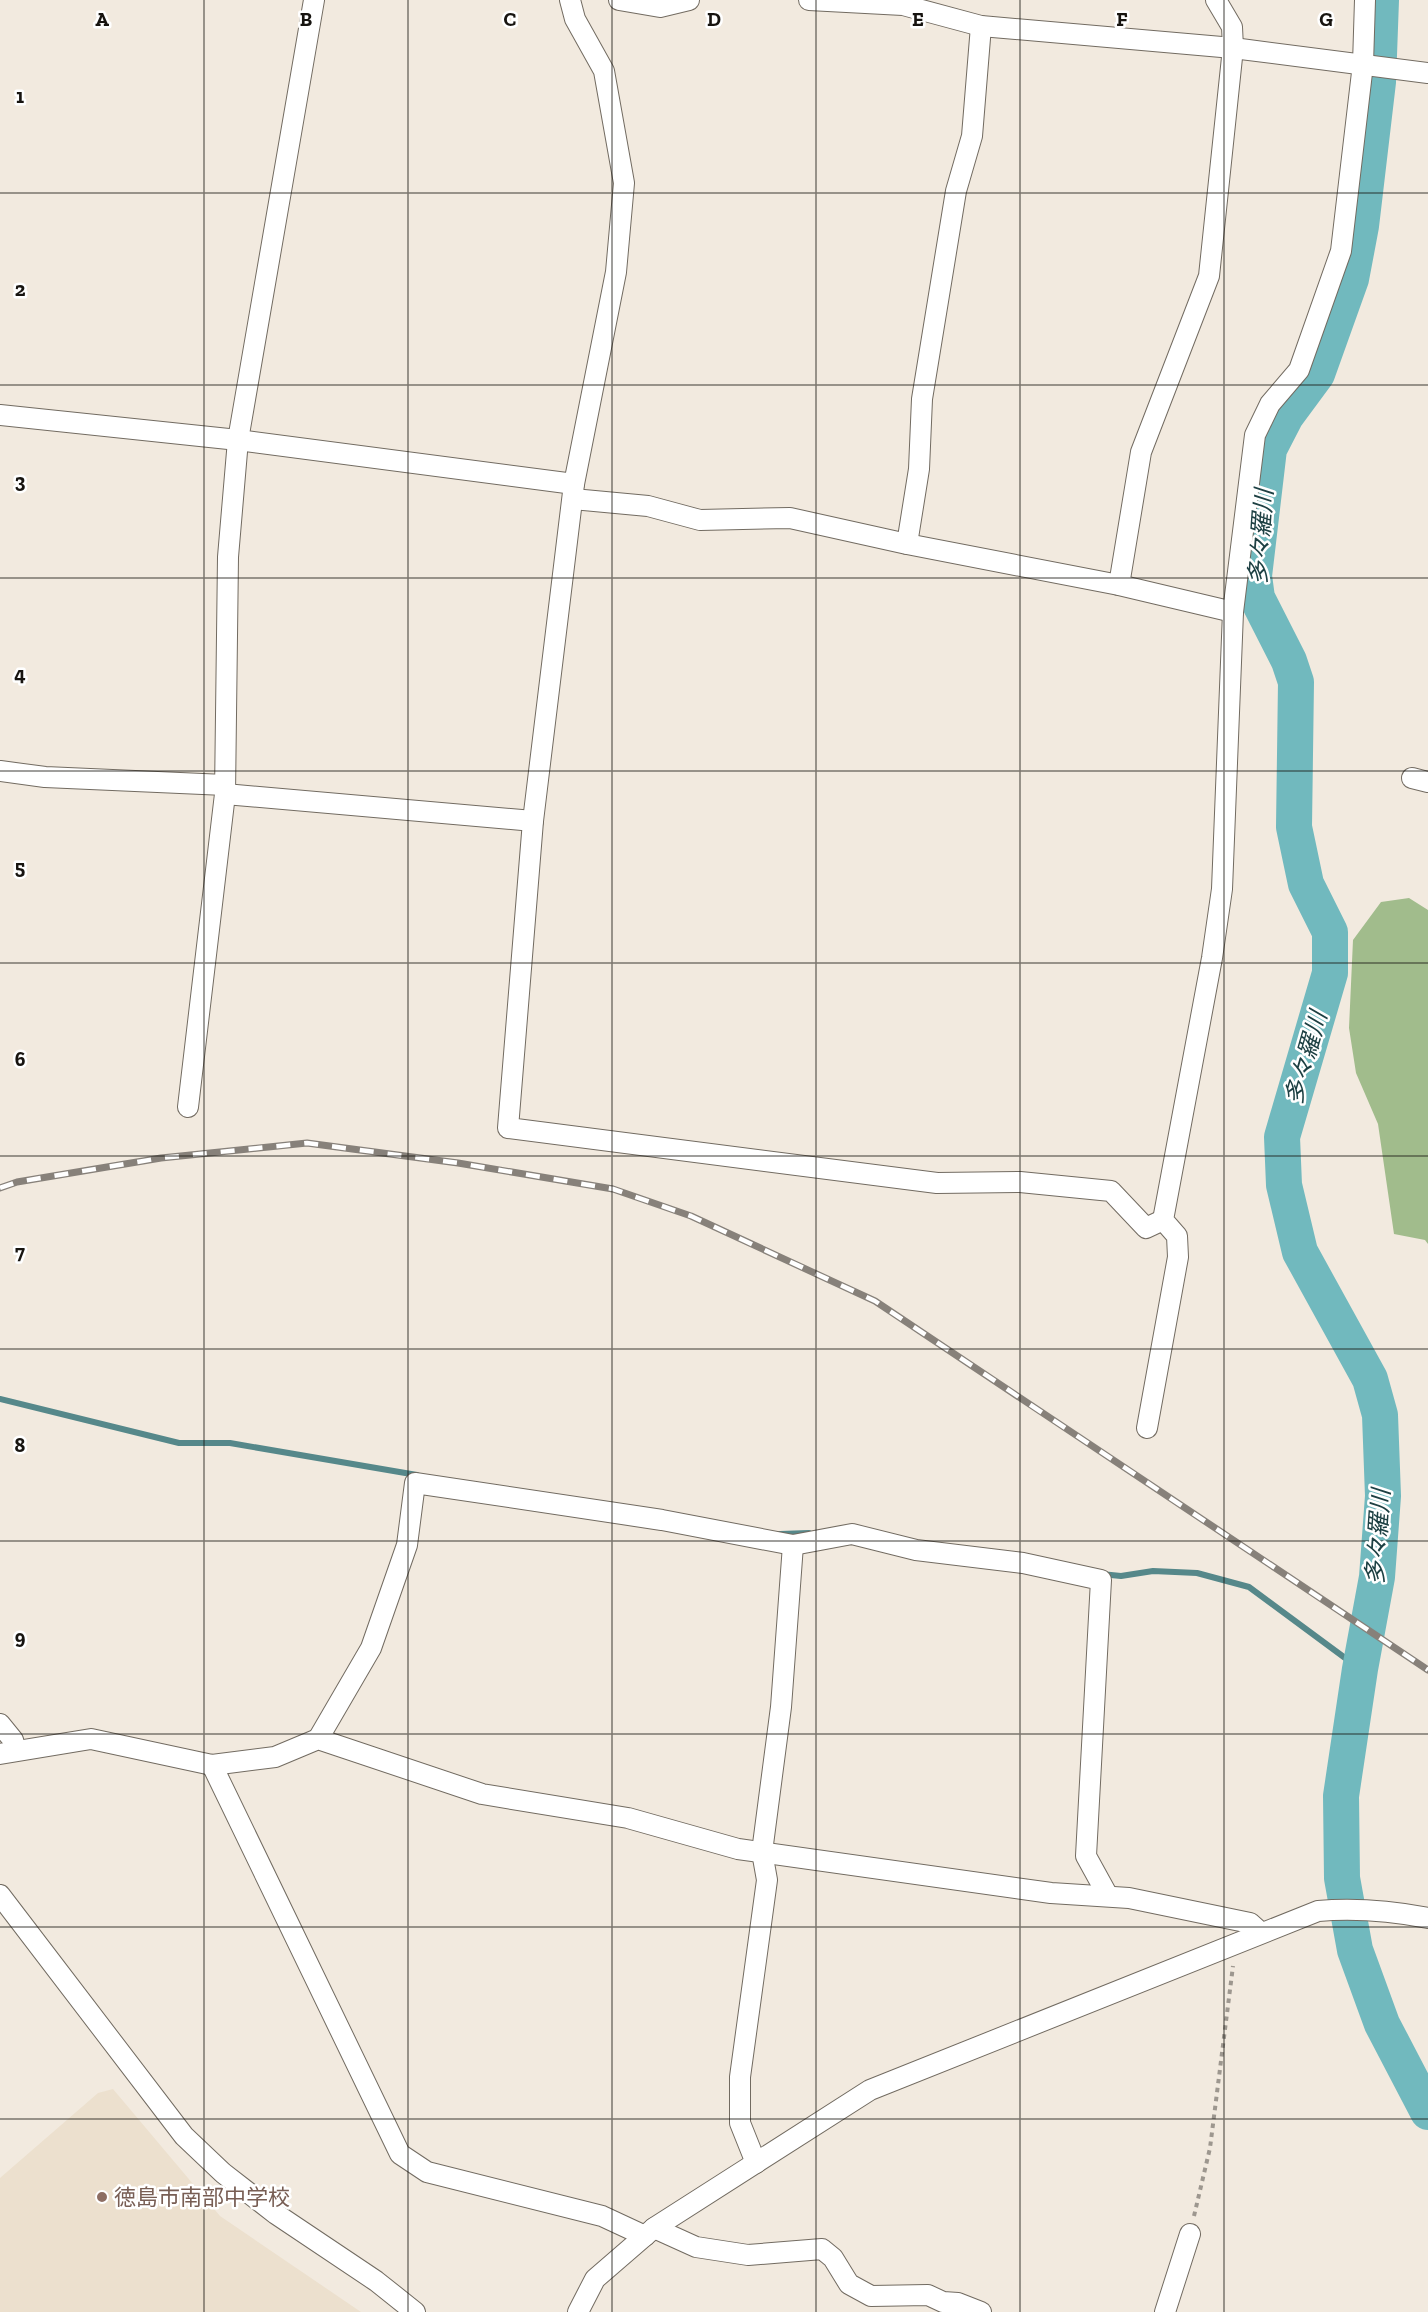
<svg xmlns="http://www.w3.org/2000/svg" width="1428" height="2312" font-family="'Zilla Slab','Noto Sans JP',serif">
	<rect width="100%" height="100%" fill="#f2eadf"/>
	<!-- built -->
	<path fill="#ece0ce" d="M113,2089L220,2216L361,2312H0V2178L98,2093Z"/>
	<!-- forest -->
	<path fill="#a1bc8c" d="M1409,898L1428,910V1244L1425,1240L1394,1234L1378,1124L1356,1073L1349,1028L1353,940L1381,902Z"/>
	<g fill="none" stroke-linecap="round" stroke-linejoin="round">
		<!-- stream -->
		<g stroke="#56888a" stroke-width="6">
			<path d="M0,1399L179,1443H230L417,1475"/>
			<path d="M780,1534L809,1533"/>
			<path d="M1101,1574L1121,1576L1153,1571L1197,1573L1249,1587L1360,1669"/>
		</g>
		<!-- river -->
		<path stroke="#71b9be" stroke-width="36" d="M1381,0L1378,82L1361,226L1351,279L1317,374L1286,416L1269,449L1254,576L1257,598L1289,661L1296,682L1294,827L1306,884L1330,932V973L1282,1137L1284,1185L1300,1252L1370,1379L1380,1415L1383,1496L1377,1577L1360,1669L1341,1796L1342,1878L1355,1950L1382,2024L1428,2112"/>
		<!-- minor casing -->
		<g stroke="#726b61" stroke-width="22">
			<g id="minor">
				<path d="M570,0L575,19L604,71L624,183L616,272L574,484L533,821L508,1128L937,1183L1020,1182L1111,1191L1146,1228L1163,1220"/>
				<path d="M619,0L660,7L689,0"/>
				<path d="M809,0L903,5L981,26L1233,48L1428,73"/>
				<path d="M0,415L238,440L574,484"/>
				<path d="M573,499L648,506L700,520L790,518L907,544L1119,585L1233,612"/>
				<path d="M907,544L919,469L922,399L956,191L972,136L981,26"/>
				<path d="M1119,585L1141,452L1209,276L1233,48L1232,27L1216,0"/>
				<path d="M0,771L45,777L225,785"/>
				<path d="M1412,778L1428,782"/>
				<path d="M225,794L533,821"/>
				<path d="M188,1107L225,794L228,557L238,440L314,0"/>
				<path d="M1147,1428L1178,1257L1177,1236L1163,1220L1212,958L1222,889L1233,612L1255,435L1270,404L1299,370L1341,251L1363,64L1365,0"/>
				<path d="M0,1724L13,1740L16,1750"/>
				<path d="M318,1739L371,1648L407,1545L415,1483L662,1520L793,1545L852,1534L916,1550L1023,1563L1101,1580L1086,1856L1108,1896"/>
				<path d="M0,1754L91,1739L212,1765L275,1757L318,1739L482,1794L628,1818L738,1849L1051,1893L1129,1898L1250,1923L1260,1932"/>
				<path d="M212,1765L400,2154L427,2172L602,2216L645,2236"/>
				<path d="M0,1895L184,2136L223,2173L276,2214L376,2281L415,2312"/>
				<path d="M756,2163L740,2123V2077L767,1880L762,1852L781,1707L793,1545"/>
				<path d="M654,2228L696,2247L748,2255L822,2249L833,2258L849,2284L871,2296L928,2295L943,2302L958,2303L981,2312"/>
				<path d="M578,2312L595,2279L654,2228L870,2090L1318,1911C1354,1908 1392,1911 1428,1918"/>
				<path d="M1165,2312L1190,2234"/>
			</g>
		</g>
		<!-- path -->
		<path stroke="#9d978f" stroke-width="4" stroke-dasharray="4.5 4.5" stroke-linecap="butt" d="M1194,2216L1210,2148L1233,1966"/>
		<!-- minor -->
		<use href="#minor" stroke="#fff" stroke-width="20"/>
		<!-- rail casing -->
		<g stroke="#87817a" stroke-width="7">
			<path id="rail" d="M0,1188L17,1182L161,1158L307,1143L458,1163L613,1189L691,1216L875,1301L1428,1670"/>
		</g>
		<!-- rail -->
		<use href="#rail" stroke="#fff" stroke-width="4.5" stroke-dasharray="14" stroke-linecap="butt"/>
	</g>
	<!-- grid -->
	<path fill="none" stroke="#171410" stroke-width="1.5" stroke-opacity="0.55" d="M204,0V2312M408,0V2312M612,0V2312M816,0V2312M1020,0V2312M1224,0V2312M0,193H1428M0,385H1428M0,578H1428M0,771H1428M0,963H1428M0,1156H1428M0,1349H1428M0,1541H1428M0,1734H1428M0,1927H1428M0,2119H1428"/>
	<!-- markers -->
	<circle fill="#8d6e63" stroke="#fff" stroke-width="2" cx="102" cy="2197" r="6"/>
	<g text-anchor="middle" stroke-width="5" stroke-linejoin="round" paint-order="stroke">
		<!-- education labels -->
		<g font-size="22" fill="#785e54" stroke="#fff" text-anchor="start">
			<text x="114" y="2205">徳島市南部中学校</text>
		</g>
		<!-- water labels -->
		<g font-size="24" font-style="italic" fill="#1d4043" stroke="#fff">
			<text transform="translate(1261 537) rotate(-86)" y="8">多々羅川</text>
			<text transform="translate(1306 1058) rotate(-74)" y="8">多々羅川</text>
			<text transform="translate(1378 1537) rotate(-86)" y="8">多々羅川</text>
		</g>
	</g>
	<g font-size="20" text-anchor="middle" font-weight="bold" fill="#171410" stroke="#fff" stroke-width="5" stroke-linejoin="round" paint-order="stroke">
		<text x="102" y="26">A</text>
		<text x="306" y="26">B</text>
		<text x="510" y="26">C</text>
		<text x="714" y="26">D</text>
		<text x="918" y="26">E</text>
		<text x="1122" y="26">F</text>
		<text x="1326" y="26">G</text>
		<text x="20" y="103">1</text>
		<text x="20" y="296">2</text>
		<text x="20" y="488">3</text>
		<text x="20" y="681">4</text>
		<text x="20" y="874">5</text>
		<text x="20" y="1066">6</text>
		<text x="20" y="1259">7</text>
		<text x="20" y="1452">8</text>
		<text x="20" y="1644">9</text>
	</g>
</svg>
